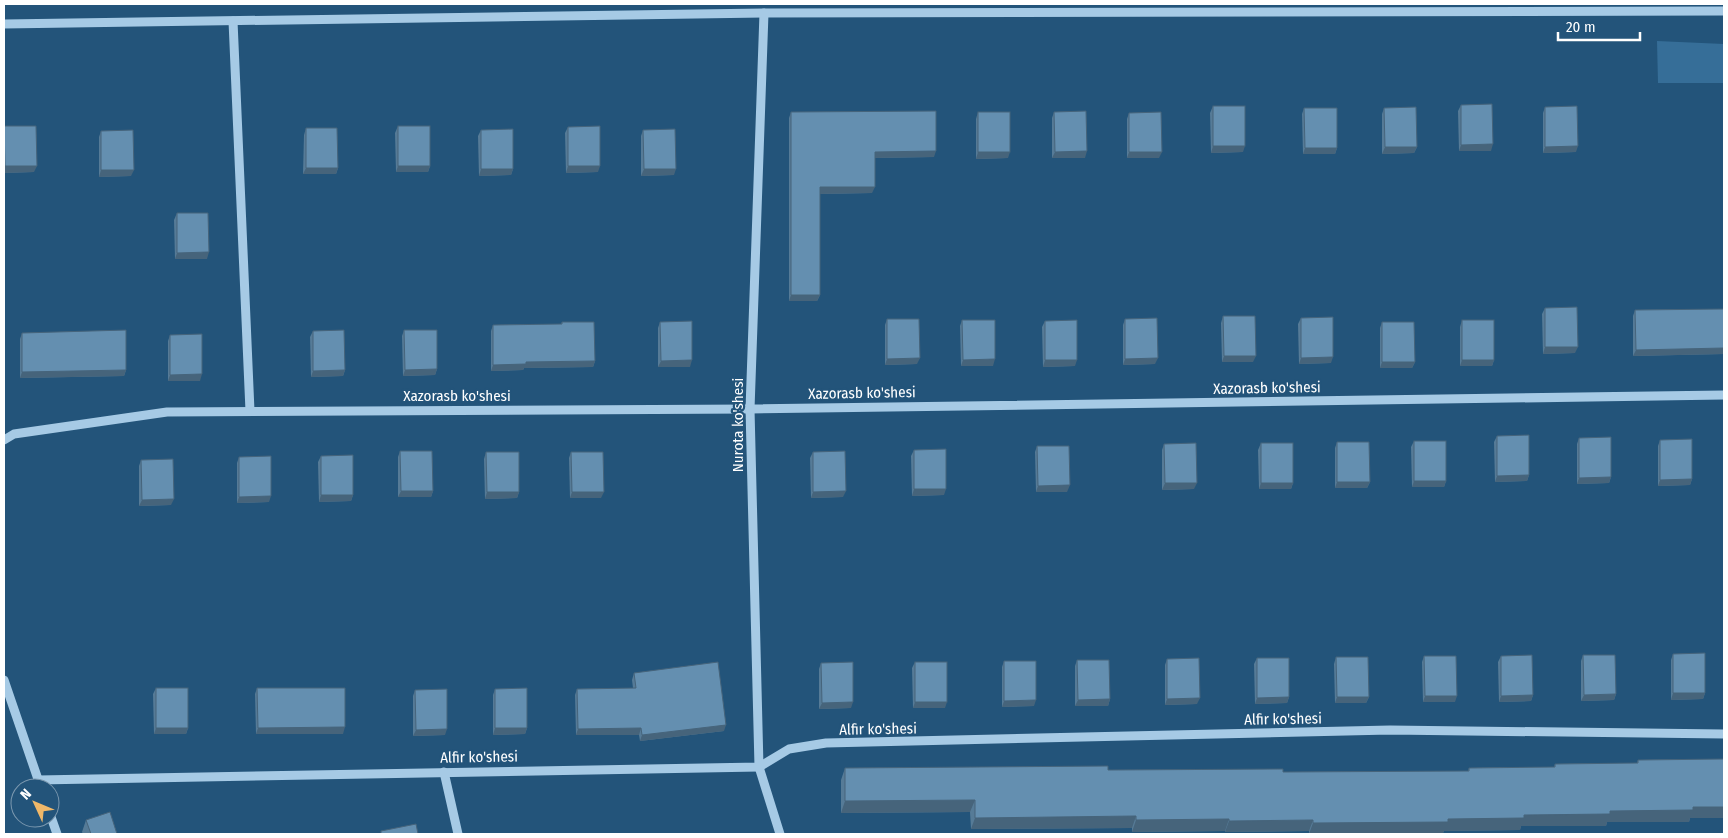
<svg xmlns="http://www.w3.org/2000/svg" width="1728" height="838" font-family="'Fira Sans Condensed',sans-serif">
	<rect width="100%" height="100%" fill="#23547a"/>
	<!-- green -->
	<path fill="#366e98" d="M1657,41L1724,44V83H1658Z"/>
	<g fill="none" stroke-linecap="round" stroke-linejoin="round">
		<!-- minor -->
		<g stroke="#a6cae5" stroke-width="9">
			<path d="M764,13L750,409L759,767L780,834"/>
			<path d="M233,21L250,411"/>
			<path d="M4,24L764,13L1724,11"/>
			<path d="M4,440L14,434L167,412L750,409L1724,395"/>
			<path d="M4,680L41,788"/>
			<path d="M444,772L458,834"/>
			<path d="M38,780L759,767L789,749L826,743L1390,730L1724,734"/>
			<path d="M50,814L57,834"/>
		</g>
	</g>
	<!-- wall -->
	<g fill="#567b97">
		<path d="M1461,105L1491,151H1459L1458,111Z"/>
		<path d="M1213,106L1243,152L1211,153L1210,113Z"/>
		<path d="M1545,107L1576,152L1543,153V113Z"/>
		<path d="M1304,108L1337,148L1335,154H1303L1302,114Z"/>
		<path d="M1384,108L1417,147L1414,153L1382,154V114Z"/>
		<path d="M791,112L934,157L875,158L872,193L820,194V295L817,301H789V118Z"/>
		<path d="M978,112L1008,158L976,159V119Z"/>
		<path d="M1054,112L1085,158H1052V118Z"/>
		<path d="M1129,113L1159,158H1127V119Z"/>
		<path d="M4,126L34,172L4,173Z"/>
		<path d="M398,126L430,166L428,172H396L395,133Z"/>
		<path d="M568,127L598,172L566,173L565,133Z"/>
		<path d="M306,128L338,168L336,174H303L304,135Z"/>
		<path d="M481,130L513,169L511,175L479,176L478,136Z"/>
		<path d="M643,130L674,175L641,176V136Z"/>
		<path d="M101,131L131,176L99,177V137Z"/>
		<path d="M177,213L207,259H175L174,220Z"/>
		<path d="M1545,308L1575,353L1543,354L1542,314Z"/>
		<path d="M1724,309V354L1633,356V316L1635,310Z"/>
		<path d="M1223,316L1253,362H1222L1221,323Z"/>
		<path d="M1301,318L1331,363L1299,364L1298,324Z"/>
		<path d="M887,319L917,364L885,365V325Z"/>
		<path d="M1125,319L1155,364L1123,365V325Z"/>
		<path d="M962,320L993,366H961L960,326Z"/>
		<path d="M1462,320L1494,360L1492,366H1460V327Z"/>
		<path d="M1045,321L1075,366L1043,367L1042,327Z"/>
		<path d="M562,322L595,361L593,367L524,368L523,370L491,371V331L493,325L561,324Z"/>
		<path d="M660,322L690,367H658V328Z"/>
		<path d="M1382,322L1415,362L1412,368H1380V328Z"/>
		<path d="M404,330L437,369L435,375L403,376L402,336Z"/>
		<path d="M313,331L345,370L343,376L311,377L310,337Z"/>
		<path d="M22,333L126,370L124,376L20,378V339Z"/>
		<path d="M170,335L200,381H168V341Z"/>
		<path d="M1497,436L1529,475L1527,481L1495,482L1494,442Z"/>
		<path d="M1579,438L1611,477L1609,483L1577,484V444Z"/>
		<path d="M1660,440L1692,479L1690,485L1658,486V446Z"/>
		<path d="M1414,441L1446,481L1444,487H1412L1411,447Z"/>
		<path d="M1337,442L1370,482L1367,488H1335V448Z"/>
		<path d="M1261,443L1293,483L1291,489H1259L1258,450Z"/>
		<path d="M1164,444L1194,489L1162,490V450Z"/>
		<path d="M1037,446L1067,492H1036L1035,452Z"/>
		<path d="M914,450L944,495L912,496L911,456Z"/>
		<path d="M400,451L433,491L431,497H398V457Z"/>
		<path d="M486,452L519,492L517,498L485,499L484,459Z"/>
		<path d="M571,452L601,498H570L569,458Z"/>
		<path d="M813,452L843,497L811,498L810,458Z"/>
		<path d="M321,456L353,495L351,501L319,502L318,462Z"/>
		<path d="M239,457L269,502L237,503V463Z"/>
		<path d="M141,460L171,505L139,506V466Z"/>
		<path d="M1673,654L1705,693L1703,699L1671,700V660Z"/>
		<path d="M1583,655L1616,694L1614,700L1581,701V661Z"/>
		<path d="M1424,656L1455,702H1423L1422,662Z"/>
		<path d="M1501,656L1533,695L1531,701L1499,702L1498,662Z"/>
		<path d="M1336,657L1369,697L1366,703H1335L1334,664Z"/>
		<path d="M1257,658L1289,697L1287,703L1255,704L1254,664Z"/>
		<path d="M1167,659L1197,704L1165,705V665Z"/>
		<path d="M1077,660L1110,699L1108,706H1075V666Z"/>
		<path d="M1004,661L1034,706L1002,707V667Z"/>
		<path d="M915,662L945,708H913L912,668Z"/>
		<path d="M821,663L851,708L819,709V669Z"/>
		<path d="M634,673L724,731L640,741L639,735H576L575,695L577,689L633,688L632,680Z"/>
		<path d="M156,688L188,728L186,734H154L153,694Z"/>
		<path d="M257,688L343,734H256L255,694Z"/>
		<path d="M495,689L527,728L525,734L493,735V695Z"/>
		<path d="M415,690L445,735L413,736V696Z"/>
		<path d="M1724,759V818H1690L1689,822H1607L1606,826H1521L1520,830L1444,831L1443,833L1309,834V831L1225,832V831L1132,832V828L971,829L970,812L841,813V780L845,768L1283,772L1468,771L1469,768L1554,767L1555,764L1637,763L1638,760Z"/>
		<path d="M86,820L117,834H83L82,832Z"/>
	</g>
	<!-- shaded-wall -->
	<g fill="#46647b">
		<path d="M1493,144L1491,151H1459L1461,145Z"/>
		<path d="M1213,146H1245L1243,152L1211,153Z"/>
		<path d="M1578,146L1576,152L1543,153L1545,147Z"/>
		<path d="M1385,147H1417L1414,153L1382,154Z"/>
		<path d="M1305,148H1337L1335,154H1303Z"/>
		<path d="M936,151L934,157L872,158L875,152Z"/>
		<path d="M1087,151L1085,158H1052L1055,152Z"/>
		<path d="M978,152H1010L1008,158L976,159Z"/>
		<path d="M1129,152H1162L1159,158H1127Z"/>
		<path d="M5,166H37L34,172L4,173Z"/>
		<path d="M398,166H430L428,172H396Z"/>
		<path d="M568,166H600L598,172L566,173Z"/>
		<path d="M306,168H338L336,174H303Z"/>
		<path d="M481,169H513L511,175L479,176Z"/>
		<path d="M644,169H676L674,175L641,176Z"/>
		<path d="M101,170H134L131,176L99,177Z"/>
		<path d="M820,187H875L872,193L818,194Z"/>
		<path d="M209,252L207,259H175L177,253Z"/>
		<path d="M791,295H820L817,301H789Z"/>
		<path d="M1545,347H1578L1575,353L1543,354Z"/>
		<path d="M1724,348V354L1633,356L1636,350Z"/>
		<path d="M1224,356H1256L1253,362H1222Z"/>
		<path d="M1333,357L1331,363L1299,364L1301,358Z"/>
		<path d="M920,358L917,364L885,365L887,359Z"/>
		<path d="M1158,358L1155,364L1123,365L1125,359Z"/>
		<path d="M995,359L993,366H961L963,360Z"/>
		<path d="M692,360L690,367H658L661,361Z"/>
		<path d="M1045,360H1077L1075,366L1043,367Z"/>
		<path d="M1462,360H1494L1492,366H1460Z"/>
		<path d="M595,361L593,367L524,368L523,370L491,371L493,365L526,362Z"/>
		<path d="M1382,362H1415L1412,368H1380Z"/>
		<path d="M437,369L435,375L403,376L405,370Z"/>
		<path d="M126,370L124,376L20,378L22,372Z"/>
		<path d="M345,370L343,376L311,377L313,371Z"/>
		<path d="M202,374L200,381H168L170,375Z"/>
		<path d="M1529,475L1527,481L1495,482L1497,476Z"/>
		<path d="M1611,477L1609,483L1577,484L1579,478Z"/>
		<path d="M1692,479L1690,485L1658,486L1660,480Z"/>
		<path d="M1414,481H1446L1444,487H1412Z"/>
		<path d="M1337,482H1370L1367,488H1335Z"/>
		<path d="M1165,483H1197L1194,489L1162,490Z"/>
		<path d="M1261,483H1293L1291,489H1259Z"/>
		<path d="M1070,485L1067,492H1036L1038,486Z"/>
		<path d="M914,489H946L944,495L912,496Z"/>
		<path d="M401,491H433L431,497H398Z"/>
		<path d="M846,491L843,497L811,498L813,492Z"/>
		<path d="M487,492H519L517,498L485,499Z"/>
		<path d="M572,492H604L601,498H570Z"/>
		<path d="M321,495H353L351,501L319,502Z"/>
		<path d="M271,496L269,502L237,503L239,497Z"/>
		<path d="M174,499L171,505L139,506L142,500Z"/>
		<path d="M1673,693H1705L1703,699L1671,700Z"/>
		<path d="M1616,694L1614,700L1581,701L1584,695Z"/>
		<path d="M1533,695L1531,701L1499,702L1501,696Z"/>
		<path d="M1425,696H1457L1455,702H1423Z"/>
		<path d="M1289,697L1287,703L1255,704L1257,698Z"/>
		<path d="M1337,697H1369L1366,703H1335Z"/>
		<path d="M1200,698L1197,704L1165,705L1167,699Z"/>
		<path d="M1110,699L1108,706H1075L1078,700Z"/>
		<path d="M1036,700L1034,706L1002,707L1004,701Z"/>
		<path d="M853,702L851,708L819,709L822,703Z"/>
		<path d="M915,702H947L945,708H913Z"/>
		<path d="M726,725L724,731L640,741L642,735Z"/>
		<path d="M345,727L343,734H256L258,728Z"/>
		<path d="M156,728H188L186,734H154Z"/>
		<path d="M495,728H527L525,734L493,735Z"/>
		<path d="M641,728L639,735H576L578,729Z"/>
		<path d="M447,729L445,735L413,736L416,730Z"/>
		<path d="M975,800L970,812L841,813L845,801Z"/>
		<path d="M1693,807H1724V818H1690L1689,822H1607L1606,826H1521L1520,830L1444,831L1443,833L1309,834L1313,823L1448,819Z"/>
		<path d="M1136,816L1132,828L971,829L975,818Z"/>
		<path d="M1229,819L1225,831L1132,832L1136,820Z"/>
		<path d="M1313,820L1309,831L1225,832L1229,821Z"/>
	</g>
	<!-- building -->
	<g fill="#648fb0" stroke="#46647b">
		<path d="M1492,104L1493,144L1461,145V105Z"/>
		<rect x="1213" y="106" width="32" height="40"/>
		<path d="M1577,106L1578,146L1545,147V107Z"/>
		<path d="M1416,107L1417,147H1385L1384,108Z"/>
		<path d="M1304,108H1337V148H1305Z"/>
		<path d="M936,111V151L875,152V187H820V295H791V112Z"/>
		<path d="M1086,111L1087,151L1055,152L1054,112Z"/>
		<rect x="978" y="112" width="32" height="40"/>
		<path d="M1161,112L1162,152H1129V113Z"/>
		<path d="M4,126H36L37,166H5Z"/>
		<rect x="398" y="126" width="32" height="40"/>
		<path d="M600,126V166H568V127Z"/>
		<path d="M306,128H337L338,168H306Z"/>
		<path d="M513,129V169H481V130Z"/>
		<path d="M675,129L676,169H644L643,130Z"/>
		<path d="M133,130L134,170H101V131Z"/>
		<path d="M177,213H208L209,252L177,253Z"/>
		<path d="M1577,307L1578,347H1545V308Z"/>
		<path d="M1724,309V348L1636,350L1635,310Z"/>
		<path d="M1223,316H1255L1256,356H1224Z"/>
		<path d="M1333,317V357L1301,358V318Z"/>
		<path d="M1157,318L1158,358L1125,359V319Z"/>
		<path d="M887,319H919L920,358L887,359Z"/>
		<path d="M962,320H995V359L963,360Z"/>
		<path d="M1077,320V360H1045V321Z"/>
		<rect x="1462" y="320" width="32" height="40"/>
		<path d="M692,321V360L661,361L660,322Z"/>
		<path d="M562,322H594L595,361L526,362V364L493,365V325L562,324Z"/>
		<path d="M1382,322H1414L1415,362H1382Z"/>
		<path d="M126,330V370L22,372V333Z"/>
		<path d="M344,330L345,370L313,371V331Z"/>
		<path d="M404,330H437V369L405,370Z"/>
		<path d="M202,334V374L170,375V335Z"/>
		<path d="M1529,435V475L1497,476V436Z"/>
		<path d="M1611,437V477L1579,478V438Z"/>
		<path d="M1692,439V479L1660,480V440Z"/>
		<rect x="1414" y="441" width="32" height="40"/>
		<path d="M1337,442H1369L1370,482H1337Z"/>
		<path d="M1196,443L1197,483H1165L1164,444Z"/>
		<rect x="1261" y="443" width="32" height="40"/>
		<path d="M1037,446H1069L1070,485L1038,486Z"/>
		<path d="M946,449V489H914V450Z"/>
		<path d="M400,451H432L433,491H401Z"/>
		<path d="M845,451L846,491L813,492V452Z"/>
		<path d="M486,452H519V492H487Z"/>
		<path d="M571,452H603L604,492H572Z"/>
		<path d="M353,455V495H321V456Z"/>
		<path d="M271,456V496L239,497V457Z"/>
		<path d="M173,459L174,499L142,500L141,460Z"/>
		<path d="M1705,653V693H1673V654Z"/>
		<path d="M1532,655L1533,695L1501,696V656Z"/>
		<path d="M1583,655H1615L1616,694L1584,695Z"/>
		<path d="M1424,656H1456L1457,696H1425Z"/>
		<path d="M1336,657H1368L1369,697H1337Z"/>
		<path d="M1199,658L1200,698L1167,699V659Z"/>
		<path d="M1257,658H1289V697L1257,698Z"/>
		<path d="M1077,660H1109L1110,699L1078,700Z"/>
		<path d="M1004,661H1036V700L1004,701Z"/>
		<path d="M718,662L726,725L642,735L641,728L578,729L577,689L636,688L634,673Z"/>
		<path d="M853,662V702L822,703L821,663Z"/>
		<rect x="915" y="662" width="32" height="40"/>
		<rect x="156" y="688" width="32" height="40"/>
		<path d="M257,688H345V727L258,728Z"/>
		<path d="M527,688V728H495V689Z"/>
		<path d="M447,689V729L416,730L415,690Z"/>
		<path d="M1724,759V807H1693V810L1610,811V814L1524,815V818L1448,819V822L1313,823V820L1229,821V819L1136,820V816L975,818V800L845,801V768L1108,766V770L1283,769V772L1469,771V768L1555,767V764L1638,763V760Z"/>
		<path d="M110,812L117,834H91L86,820Z"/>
		<path d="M416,824L418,834H381V831Z"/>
	</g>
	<g text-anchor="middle" stroke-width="4.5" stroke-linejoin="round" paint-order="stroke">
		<!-- street labels -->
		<g font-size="15" fill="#fff" stroke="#23547a">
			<text transform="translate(1267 388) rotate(-1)" y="5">Xazorasb ko'shesi</text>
			<text transform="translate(862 393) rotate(-1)" y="5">Xazorasb ko'shesi</text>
			<text x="457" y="401">Xazorasb ko'shesi</text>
			<text transform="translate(738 425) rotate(-90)" y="5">Nurota ko'shesi</text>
			<text transform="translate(1283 719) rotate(-1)" y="5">Alfir ko'shesi</text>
			<text transform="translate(878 729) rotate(-1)" y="5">Alfir ko'shesi</text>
			<text transform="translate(479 757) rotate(-1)" y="5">Alfir ko'shesi</text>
		</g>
	</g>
	<!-- border -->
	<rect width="1728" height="838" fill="none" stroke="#ffffff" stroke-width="10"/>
	<!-- north arrow -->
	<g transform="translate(35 803) rotate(314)"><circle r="24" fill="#23547a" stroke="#7b98af"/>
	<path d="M0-4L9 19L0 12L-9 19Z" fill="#f0b869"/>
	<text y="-8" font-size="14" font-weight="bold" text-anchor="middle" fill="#ffffff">N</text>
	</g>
	<!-- scale -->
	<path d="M1558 32v8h82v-8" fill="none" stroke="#ffffff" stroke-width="2.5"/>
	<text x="1566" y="32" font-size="15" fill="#ffffff" stroke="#23547a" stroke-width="4" paint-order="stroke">20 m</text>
</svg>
